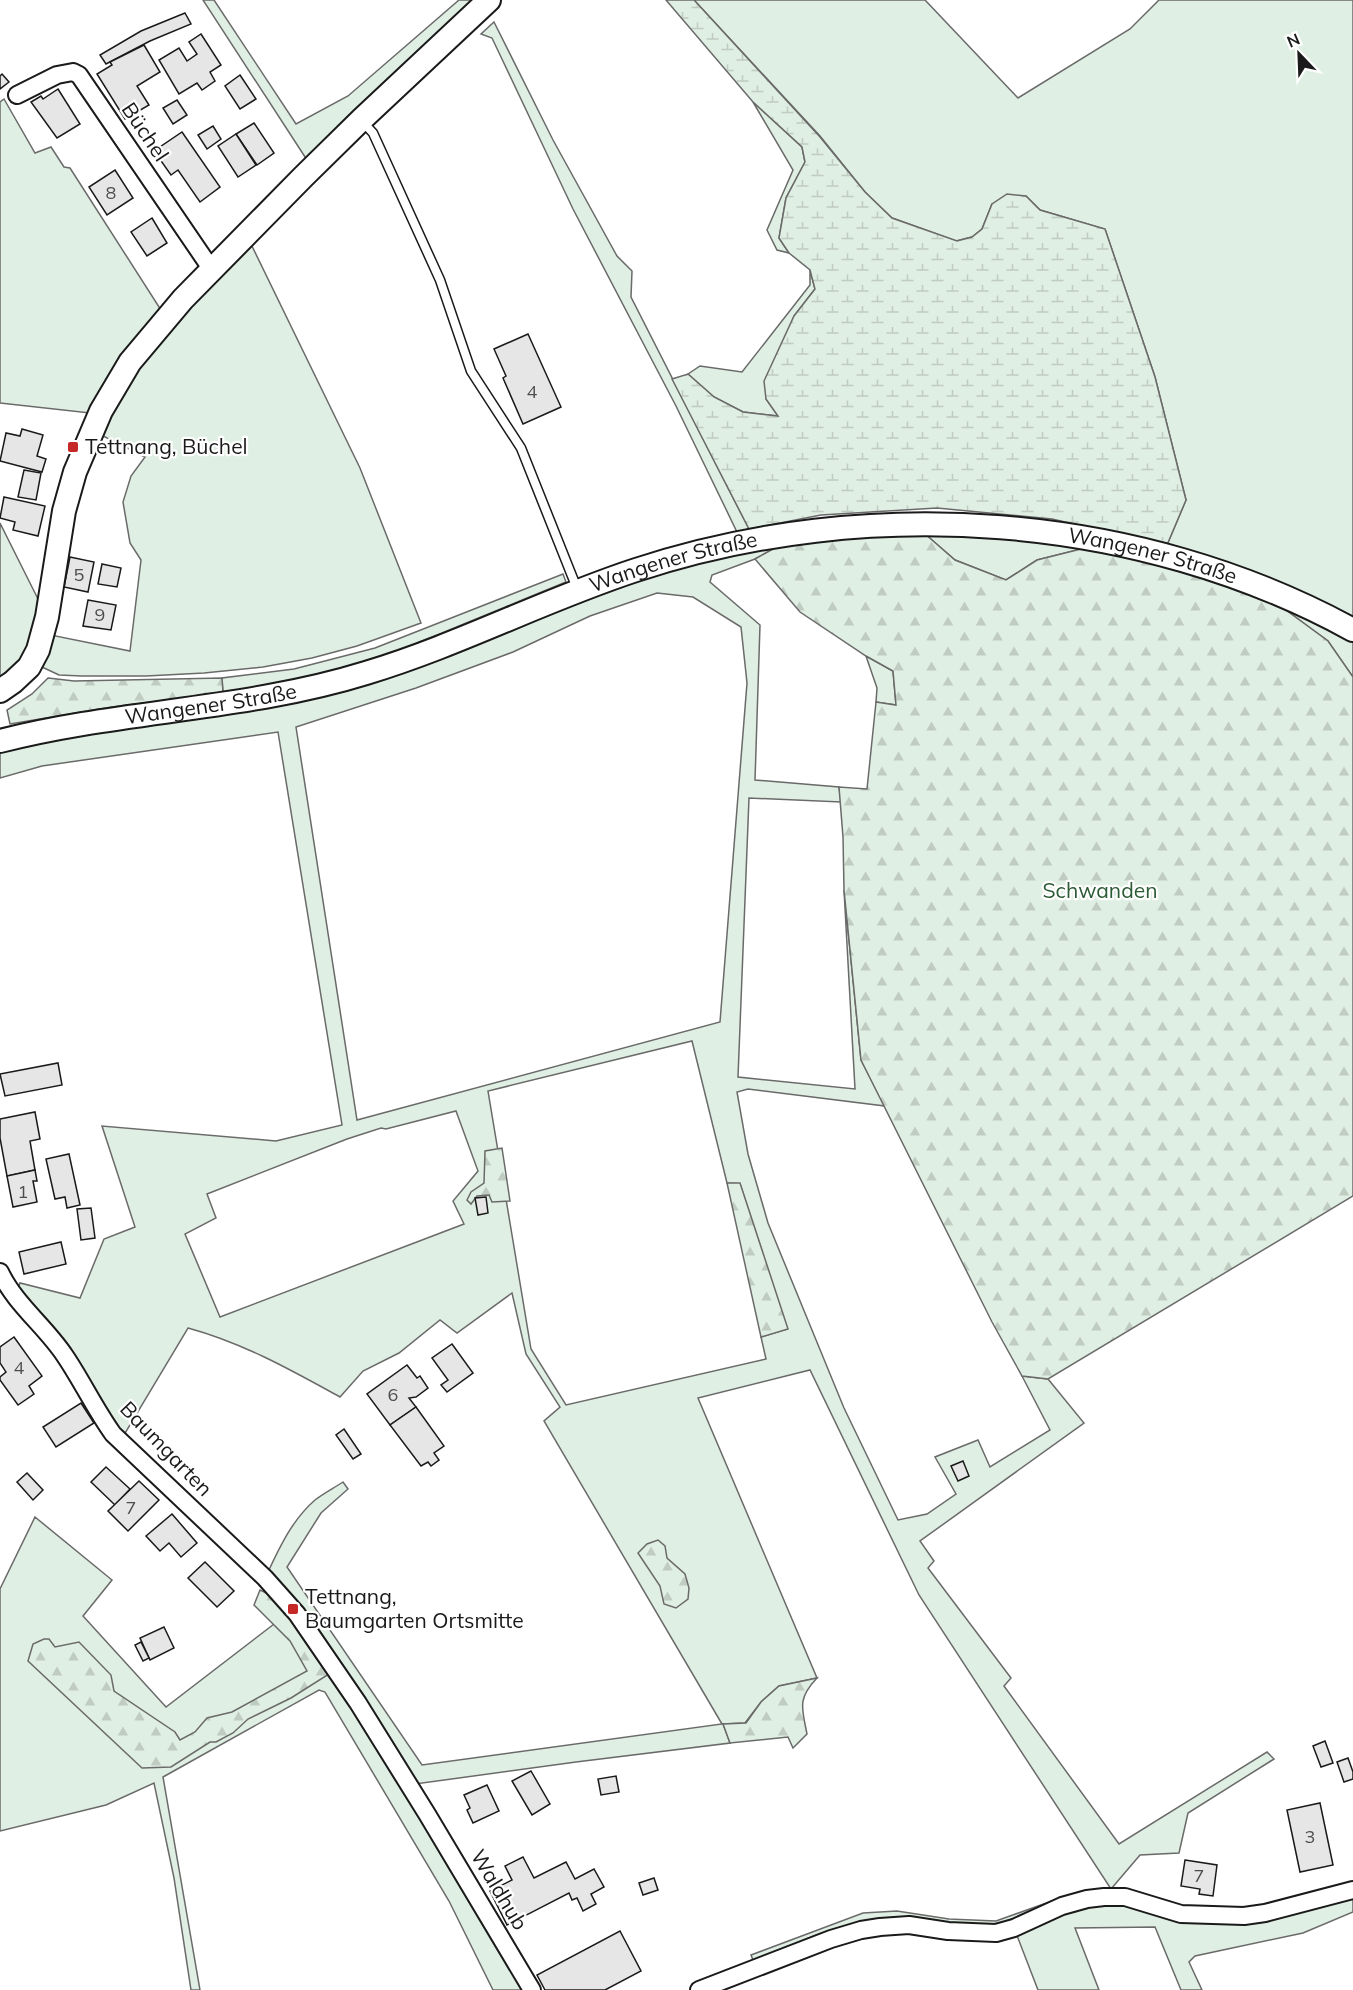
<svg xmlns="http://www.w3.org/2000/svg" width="1353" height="1990" font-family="Mulish,sans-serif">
	<defs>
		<pattern id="forest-firs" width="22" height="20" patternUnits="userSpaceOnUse" patternTransform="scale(1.5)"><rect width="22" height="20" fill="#e0efe3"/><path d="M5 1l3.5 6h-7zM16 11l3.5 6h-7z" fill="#c0ccc2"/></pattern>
		<pattern id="wetland-marsh" width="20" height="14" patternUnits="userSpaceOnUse" patternTransform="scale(1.5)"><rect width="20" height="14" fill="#e0efe3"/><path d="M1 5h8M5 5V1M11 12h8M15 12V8" fill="none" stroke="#c0ccc2"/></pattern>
	</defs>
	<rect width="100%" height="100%" fill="#fff"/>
	<!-- green -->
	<g fill="#e0efe3" stroke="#6a6a6a" stroke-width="1.5" fill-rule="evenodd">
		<path d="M203,0H214L296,124L348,96L459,0H477L307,160Z"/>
		<path d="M694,0H925L1018,98L1130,29L1159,0H1353V619L1233,566L1167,545L1186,500L1155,377L1105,229L1040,210L1026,196L992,204L982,229L972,237L956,241L892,218L865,192L820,136Z"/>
		<path d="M494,22L553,140L617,256L632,271L631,297L749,529L737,532L676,406L573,209L492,38L481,34Z"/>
		<path d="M4,99L35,153L51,147L64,167L70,168L161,310L90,413L0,403V102Z"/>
		<path d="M753,102L802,147L805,162L786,198L779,238L789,253L777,250L767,230L793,170Z"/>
		<path d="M250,242L360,468L421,623L357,646L312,658L263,667L204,673L146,676H82L59,675L42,667L51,635L130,651L141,560L130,543L123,502L131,476L145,457L99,434L141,359Z"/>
		<path d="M810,270L815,289L794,316L766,399L778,416L743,412L714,397L688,374L700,366L742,372L810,285Z"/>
		<path d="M0,523L41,605L24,658L0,678Z"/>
		<path d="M924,533L1005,538L1085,548L1037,560L1006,580L955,560Z"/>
		<path d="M782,544L755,559L712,575L710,582L760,625L755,780L839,787L841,802L749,798L738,1077L855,1089L844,890L861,1060L885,1106L748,1089L737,1092L748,1154L768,1223L844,1408L898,1520L927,1514L956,1494L935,1457L978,1440L990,1467L1050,1430L1022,1376L1048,1379L1084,1423L920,1541L934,1561L928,1568L1011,1678L1004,1686L1119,1844L1267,1752L1274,1759L1188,1813L1179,1853L1140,1855L1111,1889L919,1595L810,1370L698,1398L817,1678L779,1686L761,1702L745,1723L723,1724L730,1743L576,1762L415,1784L268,1572C280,1546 293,1519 315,1500C324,1493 334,1488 343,1482L348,1489L321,1513L287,1567L422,1765L722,1724L544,1421L560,1407L526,1354L512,1293L457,1333L440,1320L399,1353L363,1371L340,1397C291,1370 243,1343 188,1328L124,1435L17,1291L20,1283L80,1298L104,1239L135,1227L102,1126L276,1141L342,1125L278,732L42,766L0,778V752L83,734L290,704L381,680L576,601L654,574L751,550ZM657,593L693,597L741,627L747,683L720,1022L357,1120L296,727L416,688L513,652L590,616ZM692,1041L727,1183L740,1184L787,1329L761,1337L766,1359L566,1405L531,1349L488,1091ZM456,1111L478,1171L453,1201L464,1224L220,1317L185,1234L216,1218L207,1194L347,1139L381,1128L386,1129Z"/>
		<path d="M563,574L566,582L398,651L305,679L223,693L222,678L294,669L375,648Z"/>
		<path d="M1279,605L1353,641V677L1328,641Z"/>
		<path d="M866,656L893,671L896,705L876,702L877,688Z"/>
		<path d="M35,1517L112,1580L83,1616L166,1707L291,1611L414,1803L523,1990H493L449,1901L325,1692L319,1690L163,1777L200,1990H191L174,1878L154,1783L106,1805L0,1831V1589Z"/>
		<path d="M1069,1895L997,1925L852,1924L819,1934L753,1960L751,1955L863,1913L897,1911L949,1919L996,1921Z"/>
		<path d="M1353,1895V1912L1303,1933L1195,1956L1189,1962L1202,1990H1181L1155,1927L1075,1928L1099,1990H1038L1016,1933L1067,1912L1091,1905L1122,1904L1151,1909L1190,1923L1245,1920Z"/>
	</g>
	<!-- forest -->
	<g fill="url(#forest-firs)" stroke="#6a6a6a" stroke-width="1.5">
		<path d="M924,533L955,560L1006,580L1037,560L1085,548L1152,562L1215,582L1279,605L1328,641L1353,677V1196L1048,1379L1022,1376L992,1322L861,1060L844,890L843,837L839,787L867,789L876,702L896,705L893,671L866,656L800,612L755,559L782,544Z"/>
		<path d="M48,678L74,681L222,678L223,693L112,707L10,724L7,710L32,694Z"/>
		<path d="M502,1148L510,1201L492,1202L489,1195L477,1196L471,1204L467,1200L471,1192L484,1183L485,1151Z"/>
		<path d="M727,1183H740L788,1329L761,1337Z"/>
		<path d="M658,1540L665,1546L667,1558L685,1574L689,1588L688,1599L676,1608L664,1604L660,1586L638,1553L647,1544Z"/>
		<path d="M260,1590L277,1598L329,1674L291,1698L248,1719L233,1733L216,1742H210L171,1767L142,1768L28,1661L33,1644L44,1639H49L55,1647L79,1642L111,1675L114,1691L175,1732L180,1740L195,1732L207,1718L232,1712L307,1671L290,1641L254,1605Z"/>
		<path d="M817,1678C797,1699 802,1708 807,1734L793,1748L788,1737L730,1743L723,1724L746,1723L761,1702L779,1686Z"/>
	</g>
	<!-- wetland -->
	<path fill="url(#wetland-marsh)" stroke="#6a6a6a" stroke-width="1.5" d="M666,0H694L820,137L865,192L892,218L957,241L972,237L982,229L992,204L1007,194L1026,196L1040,210L1105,229L1155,377L1186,500L1167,545L1052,519L937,508L821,515L749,529L672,379L688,374L714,397L743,412L778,416L766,399L764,381L794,316L815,289L810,270L789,253L779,238L786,198L805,162L802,147L753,102Z"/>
	<!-- building -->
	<g fill="#e6e6e6" stroke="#1a1a1a" stroke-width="1.5">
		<path d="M185,13L191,24L150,41L106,64L100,55L141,31Z"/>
		<path d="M201,34L221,65L210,72L215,81L202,90L197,83L179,94L159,60L179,48L187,61L197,54L189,42Z"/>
		<path d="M144,45L160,72L137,86L149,105L125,119L97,74L112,65L110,62Z"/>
		<path d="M2,74L9,82L0,89V76Z"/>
		<path d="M240,75L256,99L240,109L225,86Z"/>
		<path d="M58,89L80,124L57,138L31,102L41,96L43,99Z"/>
		<path d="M177,100L187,115L173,124L163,108Z"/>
		<path d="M254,123L274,153L257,165L236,134Z"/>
		<path d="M213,126L221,139L207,149L198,135Z"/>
		<path d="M182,132L220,187L200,202L178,170L171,175L154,151Z"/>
		<path d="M236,134L256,165L238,177L218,146Z"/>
		<path d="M115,170L133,198L107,215L89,187Z"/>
		<path d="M152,218L167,243L147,256L131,232Z"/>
		<path d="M528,334L561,407L523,424L503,378L506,376L494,349Z"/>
		<path d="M22,429L43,435L37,456L46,459L42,472L0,461L6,433L20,436Z"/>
		<path d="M24,470L41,473L36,500L18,497Z"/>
		<path d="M4,497L45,506L38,536L13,530L15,522L0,518Z"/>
		<path d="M70,557L94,562L88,592L64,587Z"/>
		<path d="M102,564L121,568L117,587L98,584Z"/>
		<path d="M88,600L116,605L111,630L83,626Z"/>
		<path d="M58,1063L62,1085L5,1096L0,1074Z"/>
		<path d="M35,1112L40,1139L30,1141L35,1170L7,1176L0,1138V1119Z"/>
		<path d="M69,1154L80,1205L67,1208L65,1197L55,1199L46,1159Z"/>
		<path d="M35,1170L37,1181H33L37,1202L13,1207L7,1176Z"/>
		<path d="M486,1197L488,1213L478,1215L475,1198Z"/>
		<path d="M91,1208L95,1238L81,1240L77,1209Z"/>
		<path d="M61,1242L66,1264L24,1274L19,1252Z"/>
		<path d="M14,1337L42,1376L29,1386L34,1394L18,1405L0,1380V1377L6,1372L0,1363V1347Z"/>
		<path d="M452,1344L473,1373L447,1392L441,1385L448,1380L432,1358Z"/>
		<path d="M407,1365L417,1378L420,1376L428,1388L416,1397L409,1398L416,1407L390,1425L367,1394Z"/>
		<path d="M81,1403L94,1423L56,1447L43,1427Z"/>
		<path d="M416,1407L444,1446L434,1453L439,1460L431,1466L428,1462L421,1466L390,1425Z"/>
		<path d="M344,1429L361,1454L353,1459L336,1435Z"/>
		<path d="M963,1461L969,1476L958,1481L951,1466Z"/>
		<path d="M106,1467L130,1489L115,1505L91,1482Z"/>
		<path d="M27,1473L43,1490L33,1500L17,1482Z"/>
		<path d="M139,1481L159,1500L128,1531L108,1511Z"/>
		<path d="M172,1514L197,1543L181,1557L169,1543L160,1551L146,1536Z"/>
		<path d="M205,1562L234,1591L217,1607L188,1578Z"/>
		<path d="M164,1627L174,1648L150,1660L140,1638Z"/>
		<path d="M141,1642L149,1658L143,1661L135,1645Z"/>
		<path d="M1325,1741L1333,1763L1321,1767L1313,1746Z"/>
		<path d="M1348,1758L1353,1772V1779L1344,1782L1337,1762Z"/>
		<path d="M531,1771L550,1804L532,1815L512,1781Z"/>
		<path d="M616,1776L619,1792L601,1795L598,1779Z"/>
		<path d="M487,1785L499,1811L473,1823L467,1810L470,1808L464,1795Z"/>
		<path d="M1320,1803L1333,1865L1300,1872L1287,1810Z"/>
		<path d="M523,1857L534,1878L566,1862L575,1879L594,1869L604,1887L591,1894L596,1904L583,1911L577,1898L572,1900L569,1893L507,1925L490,1891L512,1880L505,1866Z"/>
		<path d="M1185,1860L1217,1865L1213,1896L1199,1894L1200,1889L1181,1886Z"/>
		<path d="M654,1878L658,1890L643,1895L639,1883Z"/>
		<path d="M620,1931L641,1971L605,1990H545L537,1975Z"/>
	</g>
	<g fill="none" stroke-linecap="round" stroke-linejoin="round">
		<!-- lane casing -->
		<g stroke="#1a1a1a" stroke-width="11">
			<path id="lane" d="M361,120L373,133L440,280L471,371L521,448L578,591"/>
		</g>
		<!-- street casing -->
		<g stroke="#1a1a1a" stroke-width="20">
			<g id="street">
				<path d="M17,95L57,75L73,72L79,75L212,270"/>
				<path d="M0,1272C15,1304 46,1327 65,1356C82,1381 95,1409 113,1434L265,1578L297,1614L358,1703L427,1814L532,1990"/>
				<path d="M699,1990L831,1939L861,1930L880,1927L909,1925L948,1931L996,1933L1014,1928L1062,1906L1087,1899L1104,1897H1125L1181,1914L1244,1916L1265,1913L1353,1890"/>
			</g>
		</g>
		<!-- secondary casing -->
		<g stroke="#1a1a1a" stroke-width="26">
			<g id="secondary">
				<path d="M0,691L13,682L29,667L38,650L47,617L64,511L75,472L101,411L130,362L183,299L303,177L361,120L489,0"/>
				<path id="s1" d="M0,741C121,710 247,710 366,673C459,645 544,600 636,570C867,494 1138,512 1353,630"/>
			</g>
		</g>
		<!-- lane -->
		<use href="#lane" stroke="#fff" stroke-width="8"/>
		<!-- street -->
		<use href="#street" stroke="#fff" stroke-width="16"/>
		<!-- secondary -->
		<use href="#secondary" stroke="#fff" stroke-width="22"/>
	</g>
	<!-- markers -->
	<g fill="#c62828" stroke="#fff" stroke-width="2">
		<rect x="67" y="441" width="12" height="12" rx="3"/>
		<rect x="287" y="1603" width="12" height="12" rx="3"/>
	</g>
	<g text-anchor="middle" stroke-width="4.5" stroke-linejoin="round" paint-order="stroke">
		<!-- number labels -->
		<g font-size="18" fill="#4d4d4d">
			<text x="111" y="199">8</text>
			<text x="532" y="398">4</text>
			<text x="79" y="581">5</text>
			<text x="100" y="621">9</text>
			<text x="23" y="1198">1</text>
			<text x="19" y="1374">4</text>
			<text x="393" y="1401">6</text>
			<text x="131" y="1514">7</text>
			<text x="1310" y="1843">3</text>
			<text x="1199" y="1882">7</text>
		</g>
		<!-- street labels -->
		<g font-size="21" fill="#1a1a1a" stroke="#fff">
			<text transform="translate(145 132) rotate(56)" y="7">Büchel</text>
			<text dy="7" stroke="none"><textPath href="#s1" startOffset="1186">Wangener Straße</textPath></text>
			<text dy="7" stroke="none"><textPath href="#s1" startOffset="700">Wangener Straße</textPath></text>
			<text dy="7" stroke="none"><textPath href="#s1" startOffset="214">Wangener Straße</textPath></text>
			<text transform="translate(166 1449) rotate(46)" y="7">Baumgarten</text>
			<text transform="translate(499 1890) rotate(59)" y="7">Waldhub</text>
		</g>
		<!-- poi labels -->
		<g font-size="21" fill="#1a1a1a" stroke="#fff" text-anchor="start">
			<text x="85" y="454">Tettnang, Büchel</text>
			<text x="305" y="1604">Tettnang,<tspan x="305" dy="24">Baumgarten Ortsmitte</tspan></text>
		</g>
		<!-- park labels -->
		<g font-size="21" fill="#2b5a34" stroke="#fff">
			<text x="1100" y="898">Schwanden</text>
		</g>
	</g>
	<!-- north arrow -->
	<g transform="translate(1299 54) rotate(337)" stroke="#ffffff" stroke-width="4.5" paint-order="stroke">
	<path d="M0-4.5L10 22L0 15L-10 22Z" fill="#1a1a1a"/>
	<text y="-9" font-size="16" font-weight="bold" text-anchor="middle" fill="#1a1a1a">N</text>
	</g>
</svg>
